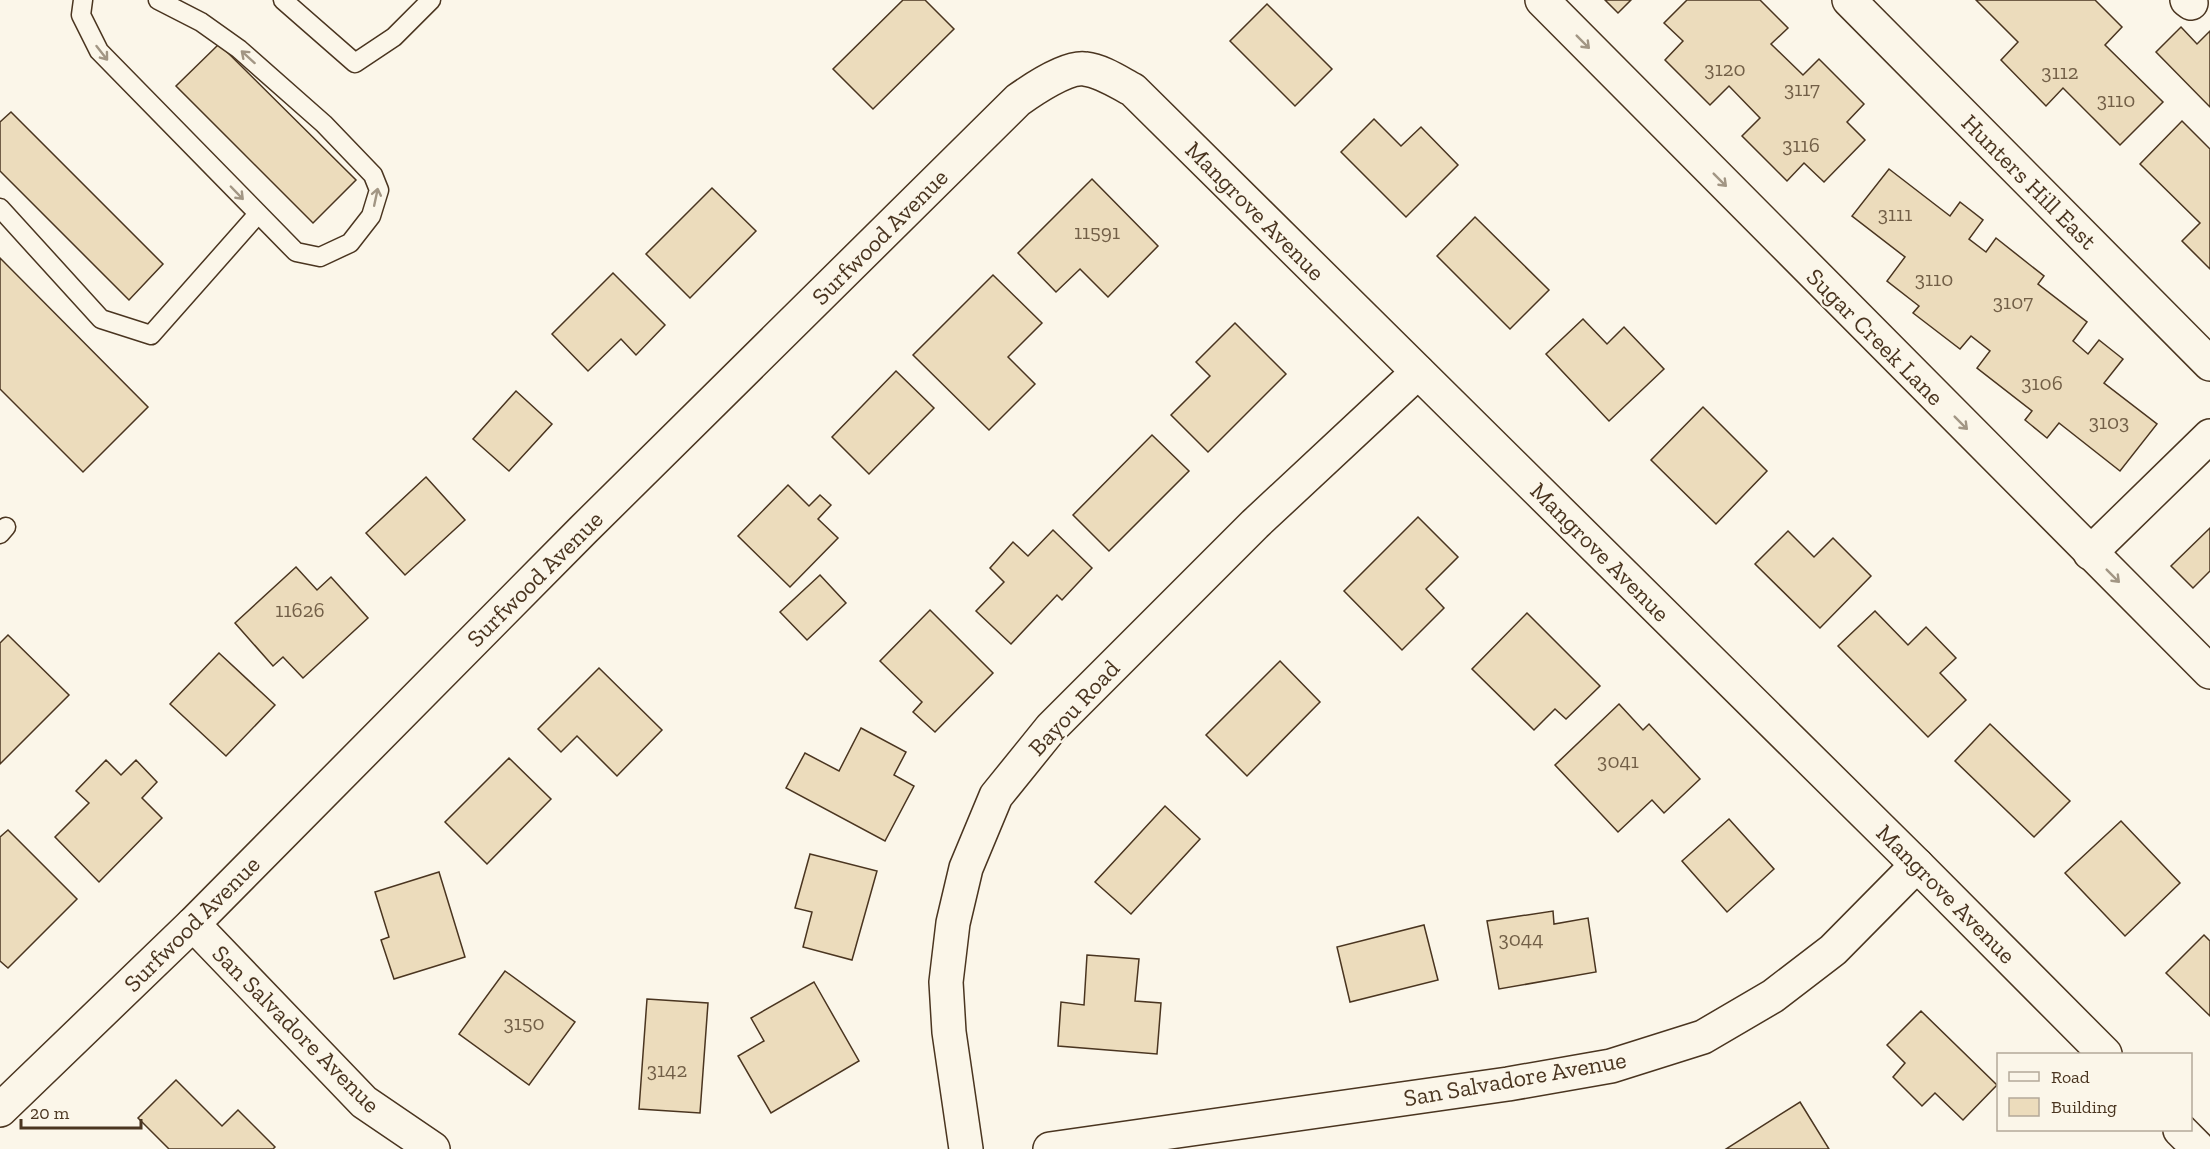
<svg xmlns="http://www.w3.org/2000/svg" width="2210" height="1149" font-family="'Zilla Slab',serif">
	<rect width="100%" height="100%" fill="#fbf6e9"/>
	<!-- building -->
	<g fill="#ecdcbc" stroke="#4a3520" stroke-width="1.5">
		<path d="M903,0H925L954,29L873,109L833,69Z"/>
		<path d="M1605,0H1631L1618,13Z"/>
		<path d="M1687,0H1760L1788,28L1771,44L1803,75L1819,59L1864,104L1847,122L1865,140L1824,182L1804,163L1787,181L1742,136L1760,118L1729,86L1710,105L1665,60L1683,41L1664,23Z"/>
		<path d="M1976,0H2095L2122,27L2105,45L2163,102L2120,145L2063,88L2046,106L2001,60L2018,42Z"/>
		<path d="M1267,4L1332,69L1295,106L1230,41Z"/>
		<path d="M2181,27L2197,44L2210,31V107L2156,52Z"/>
		<path d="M219,44L356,180L313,223L176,86Z"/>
		<path d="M11,112L163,264L129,300L0,171V122Z"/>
		<path d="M1374,119L1401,146L1421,127L1458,165L1406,217L1341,152Z"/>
		<path d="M2182,121L2210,149V269L2182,241L2200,223L2140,164Z"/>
		<path d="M1889,169L1950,216L1960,202L1983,220L1969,239L1986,252L1996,238L2044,276L2038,284L2087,322L2073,341L2088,354L2099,340L2123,359L2104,383L2157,424L2120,471L2059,423L2047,438L2025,420L2032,411L1977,368L1990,351L1971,336L1960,349L1913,313L1919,306L1887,281L1905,257L1852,216Z"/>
		<path d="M1092,179L1158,246L1108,297L1080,269L1056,292L1018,253Z"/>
		<path d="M712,188L756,231L690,298L646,254Z"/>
		<path d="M1475,217L1549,290L1510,329L1437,256Z"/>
		<path d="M0,258L148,407L83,472L0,389Z"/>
		<path d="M613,273L665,325L636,355L621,339L588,371L552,334Z"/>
		<path d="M993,275L1042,323L1008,357L1035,384L989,430L913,355Z"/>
		<path d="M1583,319L1607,344L1624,327L1664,369L1609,421L1546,354Z"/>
		<path d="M1235,323L1286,374L1208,452L1171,415L1210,376L1196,362Z"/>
		<path d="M896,371L934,408L869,474L832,437Z"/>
		<path d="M516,391L552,424L509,471L473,439Z"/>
		<path d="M1703,407L1767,471L1716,524L1651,460Z"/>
		<path d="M1152,435L1189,471L1109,551L1073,515Z"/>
		<path d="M426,477L465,520L405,575L366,533Z"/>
		<path d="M788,485L809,506L820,495L831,505L818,519L838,538L790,587L738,536Z"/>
		<path d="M1418,517L1458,557L1426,589L1444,608L1402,650L1344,591Z"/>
		<path d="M2210,528V571L2193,588L2171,566Z"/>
		<path d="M1053,530L1092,568L1062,600L1057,595L1011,644L976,611L1004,582L990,568L1013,542L1028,556Z"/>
		<path d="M1788,531L1814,557L1833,538L1871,576L1820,628L1755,564Z"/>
		<path d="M296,567L317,590L331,577L368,618L303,678L283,657L273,666L235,623Z"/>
		<path d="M820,575L846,603L807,640L780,612Z"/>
		<path d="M930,610L993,673L935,732L913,712L922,702L880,661Z"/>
		<path d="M1875,611L1908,645L1926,627L1956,658L1940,673L1966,700L1928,737L1838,646Z"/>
		<path d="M1527,613L1600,686L1566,719L1555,709L1534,730L1472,669Z"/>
		<path d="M8,635L69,695L0,764V643Z"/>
		<path d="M219,653L275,705L226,756L170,704Z"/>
		<path d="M1280,661L1320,702L1247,776L1206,735Z"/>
		<path d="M599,668L662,730L617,776L577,736L561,752L538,729Z"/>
		<path d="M1619,704L1643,730L1649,724L1700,779L1664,813L1652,800L1618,832L1555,765Z"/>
		<path d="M1990,724L2070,801L2034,837L1955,761Z"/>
		<path d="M861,728L906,752L894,775L914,786L885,841L786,788L805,753L839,771Z"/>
		<path d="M509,758L551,799L487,864L445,822Z"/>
		<path d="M106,760L121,775L136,760L157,782L142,798L162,818L99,882L55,837L89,803L76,791Z"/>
		<path d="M1165,806L1200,839L1131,914L1095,882Z"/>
		<path d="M1729,819L1774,869L1727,912L1682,861Z"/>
		<path d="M2121,821L2180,883L2125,936L2065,873Z"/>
		<path d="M8,830L77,899L8,968L0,961V837Z"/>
		<path d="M810,854L877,871L852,960L803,947L812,912L795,908Z"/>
		<path d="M439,872L465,957L394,979L381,940L389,937L375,892Z"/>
		<path d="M1553,911L1554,924L1588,918L1596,972L1499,989L1487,921Z"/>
		<path d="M1424,925L1438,980L1350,1002L1337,947Z"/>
		<path d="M2204,935L2210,941V1016L2166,973Z"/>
		<path d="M1087,955L1139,959L1135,1001L1161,1003L1157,1054L1058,1046L1061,1002L1084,1005Z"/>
		<path d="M505,971L575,1022L529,1085L459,1034Z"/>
		<path d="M814,982L859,1061L771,1113L738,1056L764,1041L751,1018Z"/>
		<path d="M647,999L708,1003L700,1113L639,1109Z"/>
		<path d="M1921,1011L1997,1085L1963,1120L1935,1093L1922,1106L1893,1077L1905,1063L1887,1045Z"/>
		<path d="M176,1080L222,1126L238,1110L275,1147L273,1149H169L138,1118Z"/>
		<path d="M1800,1102L1829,1149H1726Z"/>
	</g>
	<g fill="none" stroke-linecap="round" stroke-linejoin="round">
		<!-- service casing -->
		<g stroke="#4a3520" stroke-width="21">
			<g id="service">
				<path d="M83,0L81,15L99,51L296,252L320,257L350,243L371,216L379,190L373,175L324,124L239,49L201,22L158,0"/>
				<path d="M283,0L355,63L394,37L431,0"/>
				<path d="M0,208L101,319L151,335L258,214"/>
				<path d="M0,534L6,527"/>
			</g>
		</g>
		<!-- minor casing -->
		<g stroke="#4a3520" stroke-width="36">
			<g id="minor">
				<path d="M1542,0L2210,672"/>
				<path d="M1849,0L2210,364"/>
				<path d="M2187,0L2191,3"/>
				<path d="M2090,553L2210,436"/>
				<path d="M193,924L364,1102L433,1149"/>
				<path d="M0,1110L193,924L583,530L1018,100C1032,90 1067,66 1085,69C1102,71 1118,82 1133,90L1917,865L2105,1054"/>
				<path d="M2180,1130L2199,1149"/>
				<path d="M966,1149L949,1032L946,982L953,923L966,868L996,796L1051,728L1255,524L1418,372"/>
				<path d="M1050,1149L1508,1084L1611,1066L1703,1037L1773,996L1833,950L1917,865"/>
			</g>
		</g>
		<!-- service -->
		<use href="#service" stroke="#fbf6e9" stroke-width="18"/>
		<!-- minor -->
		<use href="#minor" stroke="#fbf6e9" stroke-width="33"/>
	</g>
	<!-- one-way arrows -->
	<defs><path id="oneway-shaft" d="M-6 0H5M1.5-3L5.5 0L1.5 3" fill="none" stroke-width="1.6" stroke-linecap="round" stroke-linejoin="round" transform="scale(1.5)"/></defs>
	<g stroke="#a29684">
		<use href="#oneway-shaft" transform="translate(1583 42) rotate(45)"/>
		<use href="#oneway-shaft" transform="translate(102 53) rotate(52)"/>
		<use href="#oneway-shaft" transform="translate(248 57) rotate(-138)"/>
		<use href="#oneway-shaft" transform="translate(1720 180) rotate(45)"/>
		<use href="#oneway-shaft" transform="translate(237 193) rotate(46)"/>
		<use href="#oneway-shaft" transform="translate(376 197) rotate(-78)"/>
		<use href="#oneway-shaft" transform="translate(1961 423) rotate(45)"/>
		<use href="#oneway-shaft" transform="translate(2113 576) rotate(45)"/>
	</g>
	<g text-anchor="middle" stroke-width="4.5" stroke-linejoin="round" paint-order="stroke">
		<!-- number labels -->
		<g font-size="21" fill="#725f47">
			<text x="1725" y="76">3120</text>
			<text x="2060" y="79">3112</text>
			<text x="1802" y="96">3117</text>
			<text x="2116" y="107">3110</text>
			<text x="1801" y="152">3116</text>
			<text x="1895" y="221">3111</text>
			<text x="1097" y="239">11591</text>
			<text x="1934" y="286">3110</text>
			<text x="2013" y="309">3107</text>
			<text x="2042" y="390">3106</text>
			<text x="2109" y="429">3103</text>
			<text x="300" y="617">11626</text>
			<text x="1618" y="768">3041</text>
			<text x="1521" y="946">3044</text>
			<text x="524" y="1030">3150</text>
			<text x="667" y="1077">3142</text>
		</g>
		<!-- street labels -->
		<g font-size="24" fill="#4a3520" stroke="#fbf6e9">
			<text transform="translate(2029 182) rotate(45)" y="8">Hunters Hill East</text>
			<text transform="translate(1255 211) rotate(45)" y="8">Mangrove Avenue</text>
			<text transform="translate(880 237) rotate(-45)" y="8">Surfwood Avenue</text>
			<text transform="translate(1875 337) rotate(45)" y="8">Sugar Creek Lane</text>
			<text transform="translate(1600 552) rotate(45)" y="8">Mangrove Avenue</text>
			<text transform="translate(535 579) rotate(-45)" y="8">Surfwood Avenue</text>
			<text transform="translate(1074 708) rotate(-47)" y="8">Bayou Road</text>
			<text transform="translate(1946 894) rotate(45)" y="8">Mangrove Avenue</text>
			<text transform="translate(192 924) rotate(-45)" y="8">Surfwood Avenue</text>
			<text transform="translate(296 1029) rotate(45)" y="8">San Salvadore Avenue</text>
			<text transform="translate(1515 1079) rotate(-10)" y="8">San Salvadore Avenue</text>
		</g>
	</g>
	<!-- legend -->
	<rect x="1997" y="1053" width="195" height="78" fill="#fbf6e9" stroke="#b4a999" stroke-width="1.5"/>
	<rect x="2009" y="1072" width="30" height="9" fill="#fbf6e9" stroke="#b4a999" stroke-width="1.5"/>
	<text x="2051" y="1083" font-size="18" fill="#4a3520">Road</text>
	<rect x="2009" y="1098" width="30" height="18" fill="#ecdcbc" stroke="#b4a999" stroke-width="1.5"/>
	<text x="2051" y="1113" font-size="18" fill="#4a3520">Building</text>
	<!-- scale -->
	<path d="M21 1119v9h120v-9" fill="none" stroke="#4a3520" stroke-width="3"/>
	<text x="30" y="1119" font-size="18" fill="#4a3520" stroke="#fbf6e9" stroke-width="4.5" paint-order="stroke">20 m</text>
</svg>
